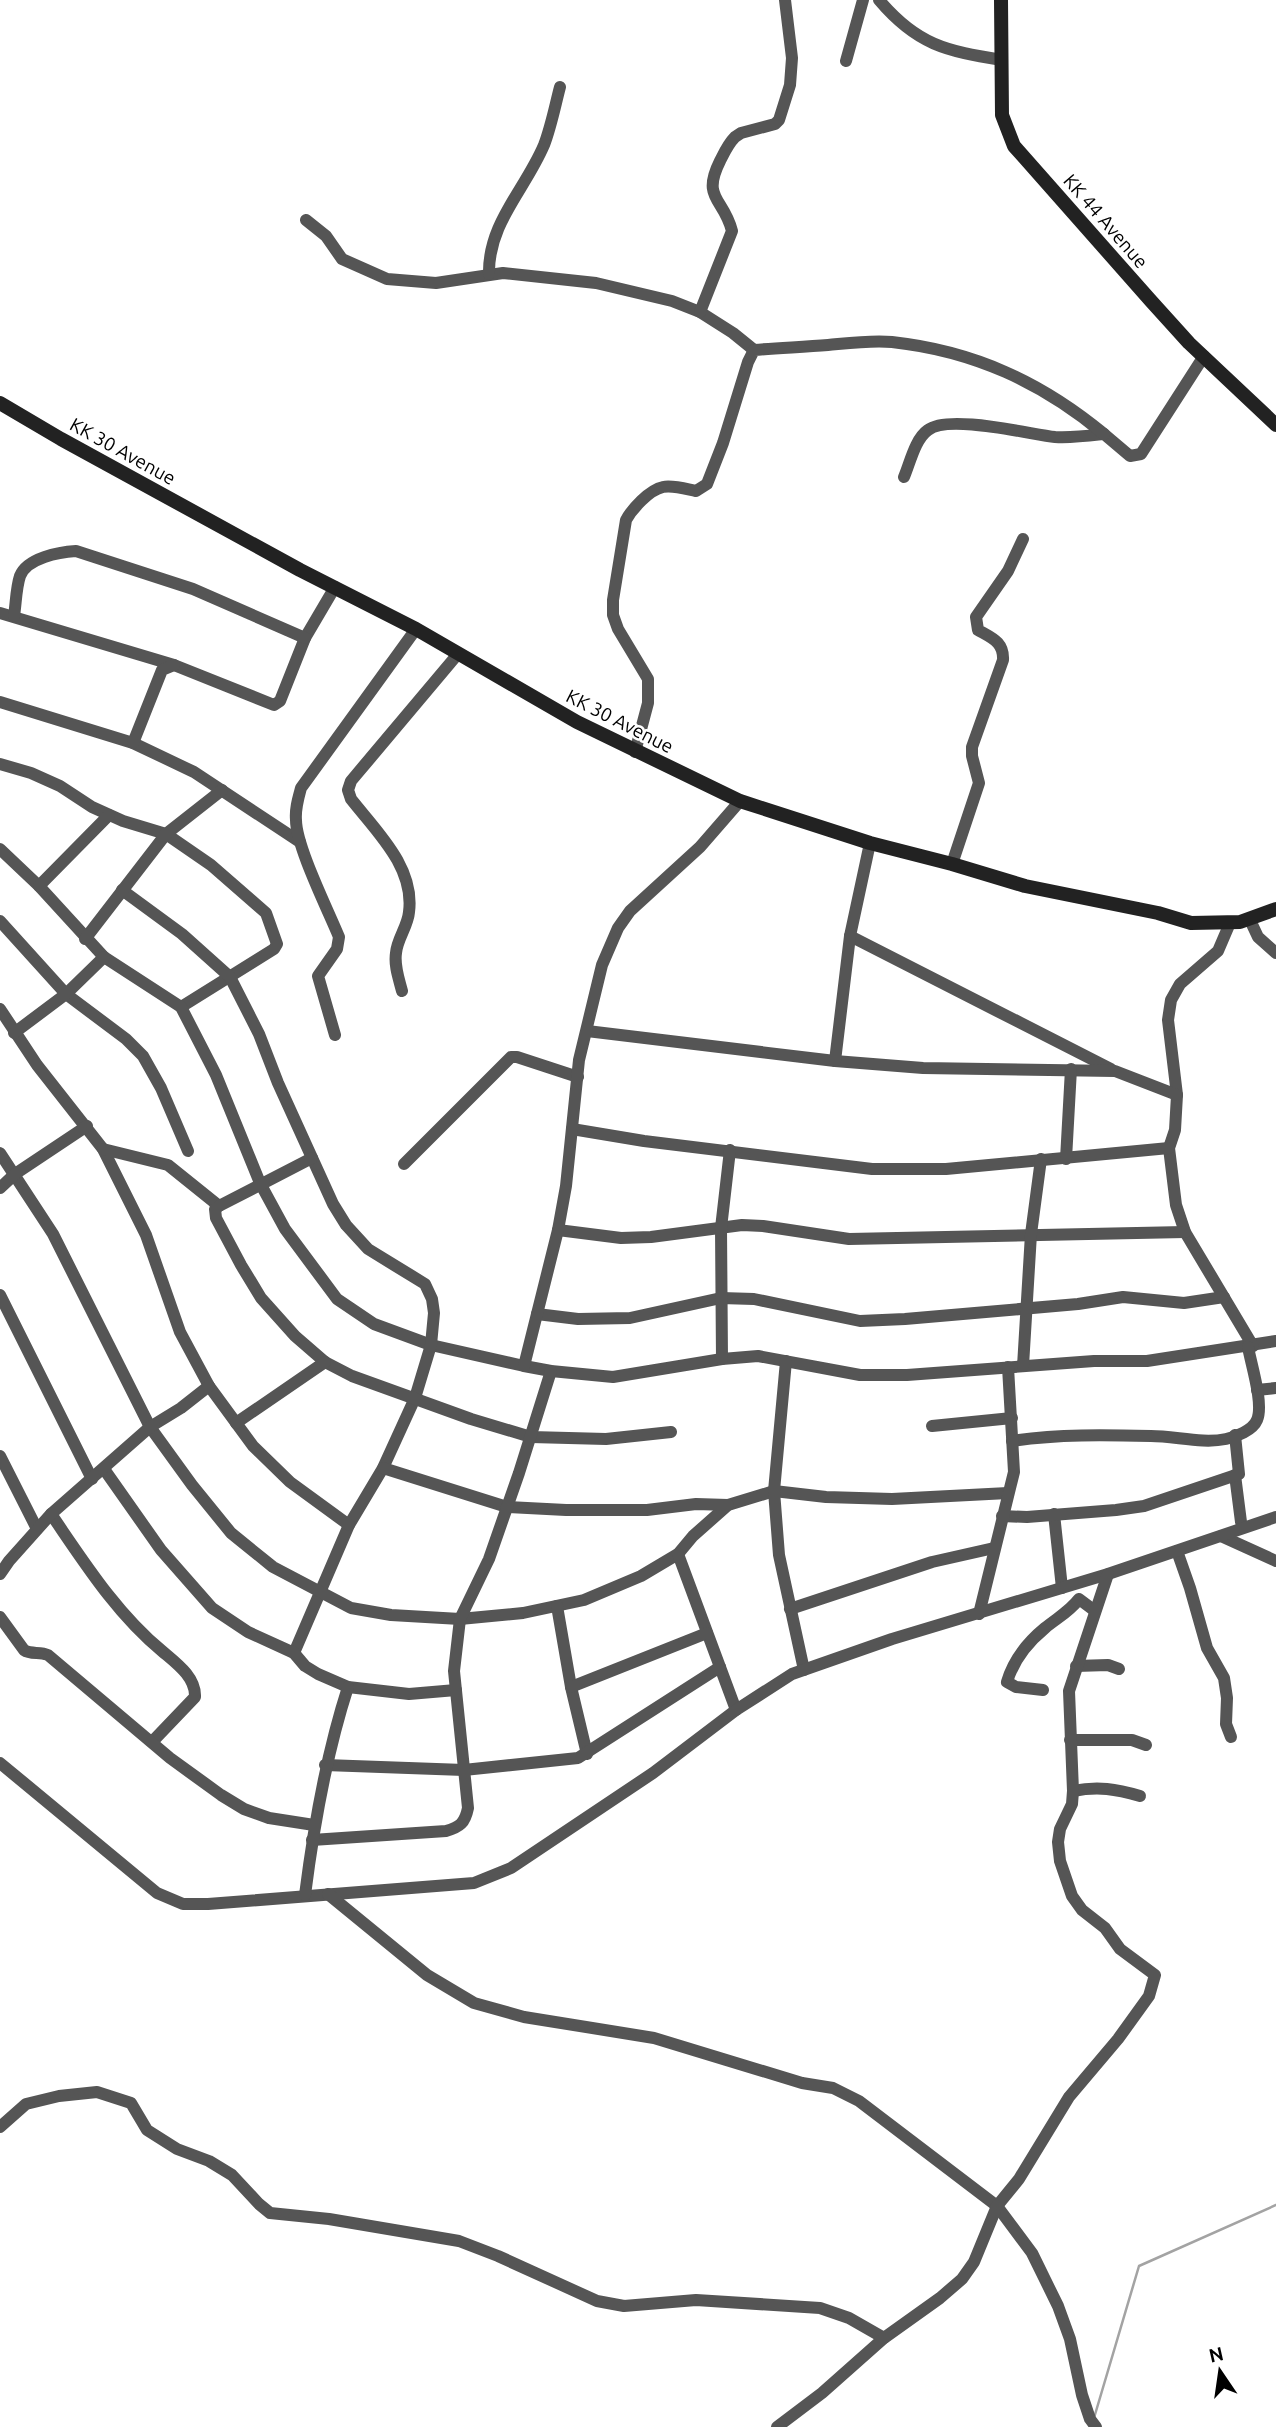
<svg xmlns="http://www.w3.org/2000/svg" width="1276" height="2427" font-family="Ubuntu,sans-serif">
	<rect width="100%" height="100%" fill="#fff"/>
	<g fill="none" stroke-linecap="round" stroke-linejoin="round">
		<!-- stream -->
		<path stroke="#a3a3a3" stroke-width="2.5" d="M1094,2418L1139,2266L1276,2205"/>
		<!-- minor -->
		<g stroke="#555" stroke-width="12">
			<path d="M879,0C917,45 946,51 1002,60"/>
			<path d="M846,61L863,0"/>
			<path d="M306,220L326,236L342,259L387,279L436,283L503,273L596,283L672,301L700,312L733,333L754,350"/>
			<path d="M489,274C488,223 525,190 544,145C551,127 555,106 560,87"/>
			<path d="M700,312L732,231C724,198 701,199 720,161C724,153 728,144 735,137L741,133L775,124L779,120L790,85L792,58L785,0"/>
			<path d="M904,477C910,463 915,439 928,430C948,414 1029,434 1055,437C1072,438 1087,436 1104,434L1130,456L1141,454L1204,356"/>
			<path d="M0,613L174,665L274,705L280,701L305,638L335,587"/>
			<path d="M14,616C16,604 16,588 20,576C27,558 59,552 76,551L193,589L305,638"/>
			<path d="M0,702L133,743L194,772L300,842"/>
			<path d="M133,743L162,670L174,665"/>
			<path d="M635,752L648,703V679L618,629L613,615V600L626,520C632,509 649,490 663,487C673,485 686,489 696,491L707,484L723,443L748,362L754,350C778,348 803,347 828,345C849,343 871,340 892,342C974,351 1041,382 1104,434"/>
			<path d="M0,764L31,773L60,786L92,807L123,821L166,834L211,865L266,913L277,944L274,949L181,1007"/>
			<path d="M0,849L39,886L104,957L181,1007L216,1075L260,1183L285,1229L337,1299L374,1324L431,1345L524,1366L551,1371L613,1377L722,1359L758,1356L860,1375H907L1094,1361H1147L1276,1341"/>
			<path d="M952,864L979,783L972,756V747L1003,660C1004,642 992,638 978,630L976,617L1008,571L1023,539"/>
			<path d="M39,886L109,815"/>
			<path d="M122,890L182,934L230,977L259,1034L278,1083L333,1204L346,1225L368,1249L425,1284L432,1299L434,1313L431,1345L415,1398L383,1468L349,1525L294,1653"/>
			<path d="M1250,920L1258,937L1276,953"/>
			<path d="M0,921L66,994L126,1039L143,1056L161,1088L188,1151"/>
			<path d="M1230,923L1218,951L1180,984L1171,1000L1168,1020L1177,1095L1175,1130L1169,1148L1176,1205L1185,1232L1253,1346"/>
			<path d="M850,936L1111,1069"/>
			<path d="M85,939L166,834L222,790"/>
			<path d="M402,991C399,979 394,966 396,953C397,939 408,926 409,912C415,867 376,831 351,799L348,790L351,781L457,655"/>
			<path d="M0,1009L37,1065L103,1149L146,1235L180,1332L209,1386L253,1446L290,1482L349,1525"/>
			<path d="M587,1031L835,1061L923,1068L1115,1071L1177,1095"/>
			<path d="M14,1033L66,994L104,957"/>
			<path d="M335,1035L318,976L337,949L339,937C328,910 296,846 296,820C295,809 298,799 301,788L416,629"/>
			<path d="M835,1061L850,936L870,843"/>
			<path d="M572,1129L644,1141L872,1169H946L1169,1148"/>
			<path d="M103,1149L168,1165L219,1206"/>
			<path d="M0,1153L53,1234L150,1427L192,1485L231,1533L273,1567L351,1608L391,1615L460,1619L523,1613L584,1600L641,1576L678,1554L693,1536L728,1505L774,1491L826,1497L892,1499L1008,1493"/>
			<path d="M312,1158L219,1206L215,1209L216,1218L241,1265L261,1298L295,1336L325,1362L352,1376L471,1419L531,1437L606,1439L671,1432"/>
			<path d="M1066,1159L1071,1069"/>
			<path d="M404,1164L511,1057H517L578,1077"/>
			<path d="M0,1188L15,1174L87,1126"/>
			<path d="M558,1230L621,1238L651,1237L742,1225L763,1226L849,1239L1185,1232"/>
			<path d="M0,1295L92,1479"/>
			<path d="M537,1314L578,1319L630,1318L721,1298L754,1299L860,1321L905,1319L1078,1304L1123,1297L1184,1303L1224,1297"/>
			<path d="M722,1359L721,1228L730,1150"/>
			<path d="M786,1361L774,1491L779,1555L804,1670"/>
			<path d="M524,1366L558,1230L566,1186L579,1060L602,965L618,928L630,911L700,847L740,801"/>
			<path d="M1023,1366L1031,1234L1041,1159"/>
			<path d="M1257,1390L1276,1388"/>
			<path d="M236,1423L325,1362"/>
			<path d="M932,1426L1012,1418"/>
			<path d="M1012,1441C1058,1434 1105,1435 1151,1436C1175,1436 1202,1444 1226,1439C1236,1437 1253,1430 1257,1420C1264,1404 1251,1364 1248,1347"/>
			<path d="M0,1456L37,1529"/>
			<path d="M383,1468L507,1507L566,1510H647L696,1504L728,1505"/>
			<path d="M104,1469L161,1550L212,1608L248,1632L294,1653L305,1666L318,1674L348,1687L409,1694L456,1690"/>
			<path d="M1235,1475L1241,1522"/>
			<path d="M51,1514C84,1562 116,1613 162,1651C176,1663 196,1677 195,1697L152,1742"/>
			<path d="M1054,1514L1062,1588"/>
			<path d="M1002,1516L1027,1517L1116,1510L1144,1506L1239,1474L1235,1435"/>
			<path d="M1221,1536L1276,1561"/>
			<path d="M1177,1551L1190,1588L1207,1648L1224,1678L1227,1698L1226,1724L1231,1737"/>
			<path d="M678,1554L736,1710"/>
			<path d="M0,1574L9,1561L51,1514L150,1427L181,1408L209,1386"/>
			<path d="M557,1606L571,1687L587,1754"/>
			<path d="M790,1609L932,1562L994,1548"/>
			<path d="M979,1614L1014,1472L1008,1367"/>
			<path d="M0,1617L24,1650C31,1655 40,1651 48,1655L170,1758L221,1795L244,1809L269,1818L314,1825"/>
			<path d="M1076,1666L1108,1665L1119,1669"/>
			<path d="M571,1687L707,1633"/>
			<path d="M1043,1690L1016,1687L1007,1682C1013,1661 1028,1642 1045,1628C1057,1618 1069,1612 1079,1599L1095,1611"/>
			<path d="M1070,1740H1132L1146,1745"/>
			<path d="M0,1763L157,1893L183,1904H208L474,1883L511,1868L653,1773L736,1710L792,1674L892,1639L1108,1574L1276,1517"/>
			<path d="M325,1765L464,1770L578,1758L720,1667"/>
			<path d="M1073,1791C1098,1786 1116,1789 1140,1796"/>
			<path d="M312,1840L446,1831C460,1827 465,1823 468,1808L454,1671L460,1619L489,1559L519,1473L551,1371"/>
			<path d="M328,1894L427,1975L474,2003L524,2017L654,2038L802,2083L833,2088L859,2101L997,2206L1032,2253L1058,2306L1070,2339L1082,2395L1090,2419L1096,2427"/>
			<path d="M305,1895C314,1824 326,1755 348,1687"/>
			<path d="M0,2127L26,2104L59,2096L97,2092L131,2103L147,2130L177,2149L209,2161L232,2175L259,2204L270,2213L329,2219L459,2241L498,2256L597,2301L624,2306L696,2300L820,2308L849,2318L884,2338"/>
			<path d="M777,2427L822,2393L884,2338L940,2298L962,2279L974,2262L997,2206L1019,2179L1069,2097L1118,2039L1149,1996L1155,1975L1120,1949L1105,1928L1082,1910L1072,1896L1060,1861L1058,1842L1060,1829L1072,1804L1073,1791L1069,1691L1108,1574"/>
		</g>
		<!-- secondary -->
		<g stroke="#222" stroke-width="14">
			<path d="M1001,0L1002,115L1014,146L1151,301L1189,343L1276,425"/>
			<path d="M0,403L61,439L300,570L416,629L577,722L740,801L870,843L952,864L1025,886L1158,913L1191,923L1240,922L1276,909"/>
		</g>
	</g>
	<g text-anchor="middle" stroke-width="5" stroke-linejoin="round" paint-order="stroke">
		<!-- street labels -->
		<g font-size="19" fill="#000" stroke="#fff">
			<text transform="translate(1106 221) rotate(49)" y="7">KK 44 Avenue</text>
			<text transform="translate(123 451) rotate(29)" y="7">KK 30 Avenue</text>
			<text transform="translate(620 721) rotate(27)" y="7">KK 30 Avenue</text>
		</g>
	</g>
	<!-- north arrow -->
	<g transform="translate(1220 2371) rotate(347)" stroke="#ffffff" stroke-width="5" paint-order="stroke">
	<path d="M0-5L12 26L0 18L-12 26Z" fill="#000000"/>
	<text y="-10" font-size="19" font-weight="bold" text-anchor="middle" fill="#000000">N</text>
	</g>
</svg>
